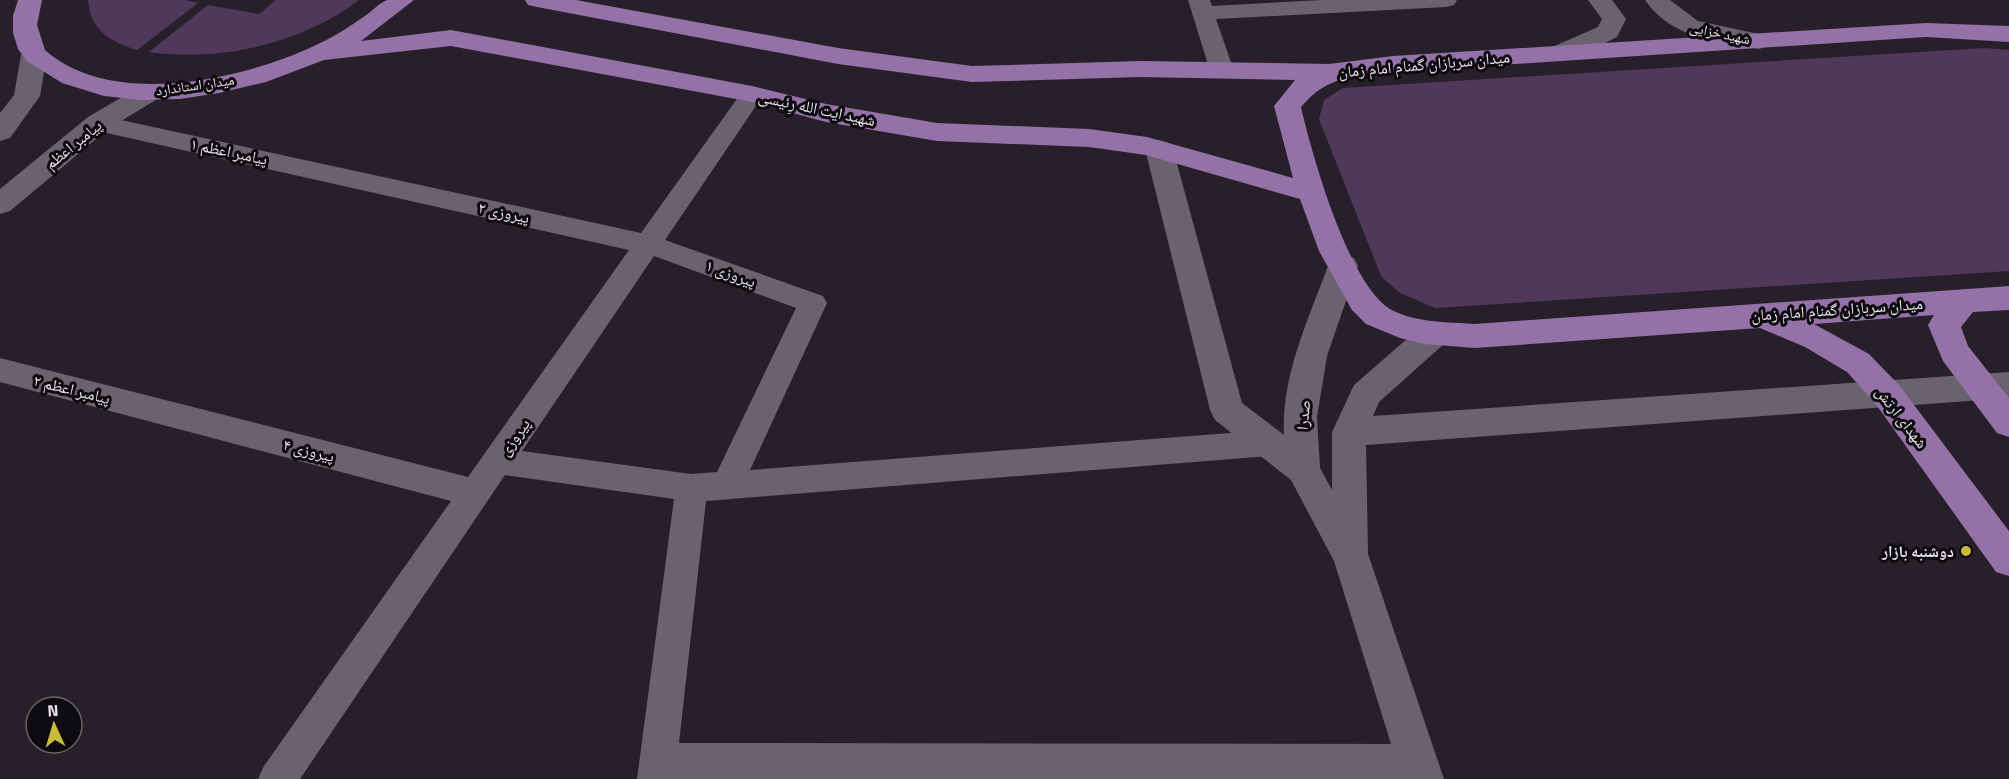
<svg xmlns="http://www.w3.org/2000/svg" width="2009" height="779" font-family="'Titillium Web','Noto Naskh Arabic',sans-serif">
	<rect width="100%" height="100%" fill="#27202b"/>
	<!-- green -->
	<g fill="#50385b">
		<path d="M88,0H185L198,3L137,50C111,42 90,31 88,0Z"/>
		<path d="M276,0H359C302,44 219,62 149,52L208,5L259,14Z"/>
		<path d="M1984,48L2009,50V271L1435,308L1400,293L1381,276L1319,119L1324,100L1343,88Z"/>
	</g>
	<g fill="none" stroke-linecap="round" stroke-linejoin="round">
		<!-- street -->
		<g fill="#6b6270" fill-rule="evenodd">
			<path d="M1188,0H1210L1212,6L1322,0H1457L1454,5L1446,7L1216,19L1234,71L1230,76L1222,78L1214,76L1210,71Z"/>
			<path d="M752,86L760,89L764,94L665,240L823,296L827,303L750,470L1269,430L1280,434L1285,443L1280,452L1269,456L706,501L679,743L1418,744L1431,750L1437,763L1431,776L1425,779H637L674,499L505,475L300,779H258L264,766L451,501L0,382V358L468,477L629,250L98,131L89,129L86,123L89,117L98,115L641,233L744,89ZM654,256L796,308L717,472L691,474L522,451Z"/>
		</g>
		<!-- secondary -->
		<g fill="#6b6270" fill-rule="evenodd">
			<path d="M1588,0H1612L1626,19L1617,37C1598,46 1571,64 1550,58L1546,53L1550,48L1598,27L1602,19Z"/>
			<path d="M1645,0H1670L1698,21L1768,36L1772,41L1768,46L1759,49C1716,42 1671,38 1645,0Z"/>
			<path d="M34,47L43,49L47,55L40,96L10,138L0,141V113L14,95L21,55L25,49Z"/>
			<path d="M150,84L159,86L163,92L159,98L108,129L10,211L0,214V189L88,117L141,86Z"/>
			<path d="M1159,140L1169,143L1173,149L1242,403L1284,435C1281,377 1308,320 1328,266L1332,258L1343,255L1354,258L1358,266L1327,356L1317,417L1320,468L1332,490V432L1354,385L1423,325L1434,322L1445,325L1450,334L1445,343L1379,402L1373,416L2009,372V398L1366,445L1368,554L1444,779H1402L1334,561L1291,480L1215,420L1210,410L1145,149L1149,143Z"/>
		</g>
		<!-- primary -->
		<path fill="#9471a6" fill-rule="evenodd" d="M18,0H42L37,25L45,50C111,109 241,80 314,46C332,38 349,27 365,16C371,12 379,3 387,0C394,0 406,0 414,0L361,41L451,30L752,86L826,104L937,123L1089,129L1147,137L1293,178L1274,106L1295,80L1140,77L972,82L838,64L537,7L528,5L525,0H576L838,48L972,66L1140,61L1329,64L1393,56L1926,23L2009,26V42L1926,37L1393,72C1353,77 1328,75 1301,107C1312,155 1348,283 1390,309C1415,323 1447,322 1475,324L2009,286V310L1973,312L1961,327L1968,346L2009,398V437L1997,433L1943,361L1928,325L1934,315L1814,324L1869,354L1899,385L2009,531V576L1996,572L1875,403L1847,372L1805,347L1760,328L1475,348L1424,344L1400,338L1366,324L1352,310L1319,251L1300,199L1146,155L1089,147L937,141L826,122L752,102L451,46L324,60L266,82L219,93L180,99L141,100L104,96L62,83L27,61L18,49L13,33V16Z"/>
	</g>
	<!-- markers -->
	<circle fill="#c8bb3b" stroke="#0e0b10" stroke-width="2" cx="1966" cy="551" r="6"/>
	<g text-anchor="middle" stroke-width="6" stroke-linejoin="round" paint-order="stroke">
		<!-- far-street labels -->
		<g font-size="14" fill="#e9e4ec" stroke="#0e0b10">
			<text transform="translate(1720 33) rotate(12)" y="5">شهید خزایی</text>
			<text transform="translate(195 85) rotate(-8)" y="5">میدان استاندارد</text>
		</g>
		<!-- street labels -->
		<g font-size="16" fill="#e9e4ec" stroke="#0e0b10">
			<text transform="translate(1424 64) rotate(-5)" y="6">میدان سربازان گمنام امام زمان</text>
			<text transform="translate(817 108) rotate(12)" y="6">شهید ایت الله رِئیسی</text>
			<text transform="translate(73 144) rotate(-39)" y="6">پیامبر اعظم</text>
			<text transform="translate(229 151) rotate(12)" y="6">پیامبر اعظم ۱</text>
			<text transform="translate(504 212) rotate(12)" y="6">پیروزی ۲</text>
			<text transform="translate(731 273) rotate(20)" y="6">پیروزی ۱</text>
			<text transform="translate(1837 309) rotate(-4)" y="6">میدان سربازان گمنام امام زمان</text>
			<text transform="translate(72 389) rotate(14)" y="6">پیامبر اعظم ۲</text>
			<text transform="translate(1303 415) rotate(-85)" y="6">صدرا</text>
			<text transform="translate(1902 417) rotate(52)" y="6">شهدای ارتش</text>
			<text transform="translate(514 437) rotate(-55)" y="6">پیروزی</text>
			<text transform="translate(309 450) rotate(14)" y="6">پیروزی ۴</text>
		</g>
		<!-- poi labels -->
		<g font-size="16" font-weight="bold" fill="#e9e4ec" stroke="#0e0b10" text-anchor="end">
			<text x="1954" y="557">دوشنبه بازار</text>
		</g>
	</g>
	<!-- north arrow -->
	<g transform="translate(54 725) rotate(356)"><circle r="28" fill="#0e0b10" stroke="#666268" stroke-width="1.5"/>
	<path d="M0-4.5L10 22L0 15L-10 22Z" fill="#c8bb3b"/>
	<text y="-9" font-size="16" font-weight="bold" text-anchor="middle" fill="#e9e4ec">N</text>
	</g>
</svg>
